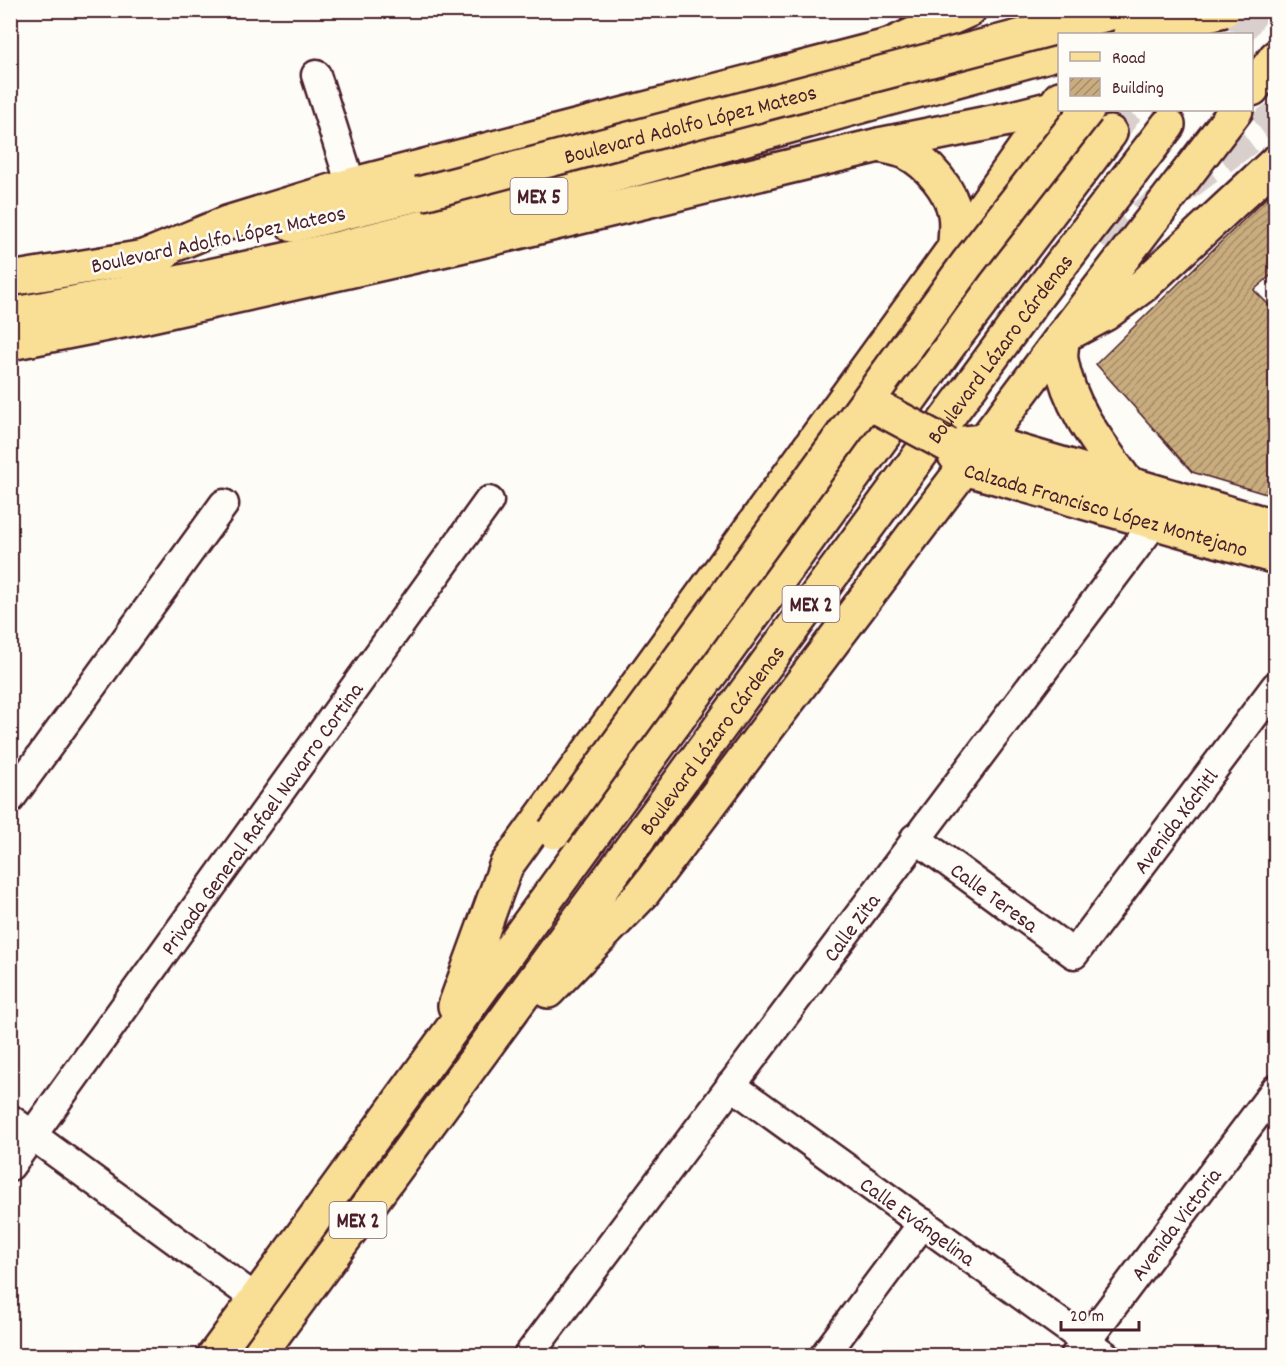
<svg xmlns="http://www.w3.org/2000/svg" width="1286" height="1366" font-family="Dekko,sans-serif">
	<defs>
		<pattern id="building-hatch" width="6" height="6" patternUnits="userSpaceOnUse" patternTransform="scale(1.5)"><rect width="6" height="6" fill="#c9ad7e"/><path d="M-1 1l2-2M0 6l6-6M5 7l2-2" fill="none" stroke="#a58c67"/></pattern>
	</defs>
	<rect width="100%" height="100%" fill="#fdfcf7"/>
	<filter id="ink" filterUnits="userSpaceOnUse"><feTurbulence type="fractalNoise" baseFrequency=".0167" numOctaves="2"/><feDisplacementMap in="SourceGraphic" scale="12" xChannelSelector="R" yChannelSelector="G"/><feConvolveMatrix kernelMatrix="1 2 1 2 8 2 1 2 1" color-interpolation-filters="sRGB"/></filter>
	<g filter="url(#ink)">
		<!-- building -->
		<g fill="url(#building-hatch)" stroke="#4a1f2b" stroke-width="1.5">
			<path d="M900,10H944L901,19Z"/>
			<path d="M1276,188V271L1254,290L1276,312V497L1192,472L1096,364Z"/>
		</g>
		<g fill="none" stroke-linecap="round" stroke-linejoin="round">
			<!-- highway-tunnel -->
			<g stroke="#d9d0ce" stroke-width="33" stroke-dasharray="33 16" stroke-linecap="butt">
				<path d="M1236,34L1254,10"/>
				<path d="M1110,133L1127,110"/>
				<path d="M1103,246L1276,117"/>
			</g>
			<!-- minor casing -->
			<g stroke="#4a1f2b" stroke-width="33">
				<g id="minor">
					<path d="M316,75L351,185"/>
					<path d="M10,799L224,504"/>
					<path id="s1" d="M915,838L1074,954L1276,686"/>
					<path id="s2" d="M731,1085L1106,1356"/>
					<path d="M10,1119L256,1299"/>
					<path id="s3" d="M10,1166L489,501"/>
					<path id="s4" d="M528,1356L1154,523L1164,505"/>
					<path d="M824,1356L923,1223"/>
					<path id="s5" d="M1075,1356L1276,1089"/>
				</g>
			</g>
			<!-- major casing -->
			<g stroke="#4a1f2b" stroke-width="38">
				<g id="major">
					<path id="s6" d="M948,445L964,468L1276,557"/>
					<path d="M948,445L983,441L1276,527"/>
					<path d="M971,459L1063,336"/>
					<path d="M214,1356L256,1299"/>
				</g>
			</g>
			<!-- highway casing -->
			<g stroke="#4a1f2b" stroke-width="38">
				<g id="highway">
					<path d="M1105,34L1120,10"/>
					<path d="M1252,89L1276,57"/>
					<path d="M879,145C887,147 898,149 906,152C928,163 951,190 955,214C957,225 955,236 955,247"/>
					<path d="M293,225L419,194"/>
					<path d="M142,258L227,223L351,185L888,46L969,10"/>
					<path d="M10,279L163,254"/>
					<path d="M10,315L163,286L336,249L483,212L868,104L1060,52"/>
					<path d="M1075,330L1105,314L1144,285L1276,162"/>
					<path d="M10,343L147,316L460,246L879,145L1008,119L1060,106"/>
					<path d="M1127,483C1100,445 1069,407 1061,360C1060,352 1062,344 1063,336L1236,110"/>
					<path d="M548,991L642,894L964,468"/>
					<path d="M455,1006L506,866L955,247L1060,98"/>
					<path d="M256,1299L952,341L1110,133"/>
					<path id="s7" d="M258,1356L1036,297L1168,125"/>
				</g>
			</g>
			<!-- minor -->
			<use href="#minor" stroke="#fdfcf7" stroke-width="28"/>
			<!-- major -->
			<use href="#major" stroke="#f9df96" stroke-width="33"/>
			<!-- highway -->
			<use href="#highway" stroke="#f9df96" stroke-width="33"/>
			<!-- rail -->
			<path stroke="#4a1f2b" stroke-width="4.5" d="M10,12L19,10"/>
			<!-- major-bridge casing -->
			<g stroke="#4a1f2b" stroke-width="38" stroke-linecap="butt">
				<path id="major-bridge" d="M868,402L948,445"/>
			</g>
			<!-- highway-bridge casing -->
			<g stroke="#4a1f2b" stroke-width="38" stroke-linecap="butt">
				<g id="highway-bridge">
					<path d="M1130,34L1224,10"/>
					<path id="s8" d="M419,194L1122,10"/>
					<path d="M554,832L967,264L1087,110"/>
				</g>
			</g>
			<!-- major-bridge -->
			<use href="#major-bridge" stroke="#f9df96" stroke-width="33"/>
			<!-- highway-bridge -->
			<use href="#highway-bridge" stroke="#f9df96" stroke-width="33"/>
		</g>
	</g>
	<g text-anchor="middle" stroke-width="5" stroke-linejoin="round" paint-order="stroke">
		<!-- shield labels -->
		<g fill="#fdfcf7" stroke="#806168" stroke-width="1.5">
			<rect x="510.5" y="178" width="57" height="36" rx="4.5"/>
			<rect x="782.5" y="586" width="57" height="36" rx="4.5"/>
			<rect x="329.5" y="1202" width="57" height="36" rx="4.5"/>
		</g>
		<g font-size="21" font-weight="bold" fill="#4a1f2b">
			<text x="539" y="203">MEX 5</text>
			<text x="811" y="611">MEX 2</text>
			<text x="358" y="1227">MEX 2</text>
		</g>
		<!-- street labels -->
		<g font-size="22" fill="#4a1f2b" stroke="#fdfcf7">
			<text dy="8" stroke="none"><textPath href="#s8" startOffset="280">Boulevard Adolfo López Mateos</textPath></text>
			<text transform="translate(218 238) rotate(-12)" y="8">Boulevard Adolfo López Mateos</text>
			<text dy="8" stroke="none"><textPath href="#s7" startOffset="1251">Boulevard Lázaro Cárdenas</textPath></text>
			<text dy="8" stroke="none"><textPath href="#s6" startOffset="176">Calzada Francisco López Montejano</textPath></text>
			<text dy="8" stroke="none"><textPath href="#s7" startOffset="765">Boulevard Lázaro Cárdenas</textPath></text>
			<text dy="8" stroke="none"><textPath href="#s3" startOffset="429">Privada General Rafael Navarro Cortina</textPath></text>
			<text dy="8" stroke="none"><textPath href="#s1" startOffset="364">Avenida Xóchitl</textPath></text>
			<text dy="8" stroke="none"><textPath href="#s1" startOffset="99">Calle Teresa</textPath></text>
			<text dy="8" stroke="none"><textPath href="#s4" startOffset="537">Calle Zita</textPath></text>
			<text dy="8" stroke="none"><textPath href="#s2" startOffset="231">Calle Evángelina</textPath></text>
			<text dy="8" stroke="none"><textPath href="#s5" startOffset="166">Avenida Victoria</textPath></text>
		</g>
	</g>
	<!-- margin -->
	<rect width="1286" height="1366" fill="none" stroke="#fdfcf7" stroke-width="36"/>
	<rect x="18" y="18" width="1250" height="1330" fill="none" stroke="#4a1f2b" stroke-width="2" filter="url(#ink)"/>
	<!-- legend -->
	<rect x="1058" y="33" width="195" height="78" fill="#fdfcf7" stroke="#b5a4a5" stroke-width="1.5"/>
	<rect x="1070" y="52" width="30" height="9" fill="#f9df96" stroke="#b5a4a5" stroke-width="1.5"/>
	<text x="1112" y="63" font-size="18" fill="#4a1f2b">Road</text>
	<rect x="1070" y="78" width="30" height="18" fill="url(#building-hatch)" stroke="#b5a4a5" stroke-width="1.5"/>
	<text x="1112" y="93" font-size="18" fill="#4a1f2b">Building</text>
	<!-- scale -->
	<path d="M1061 1321v9h78v-9" fill="none" stroke="#4a1f2b" stroke-width="3"/>
	<text x="1070" y="1321" font-size="18" fill="#4a1f2b" stroke="#fdfcf7" stroke-width="4.5" paint-order="stroke">20 m</text>
</svg>
